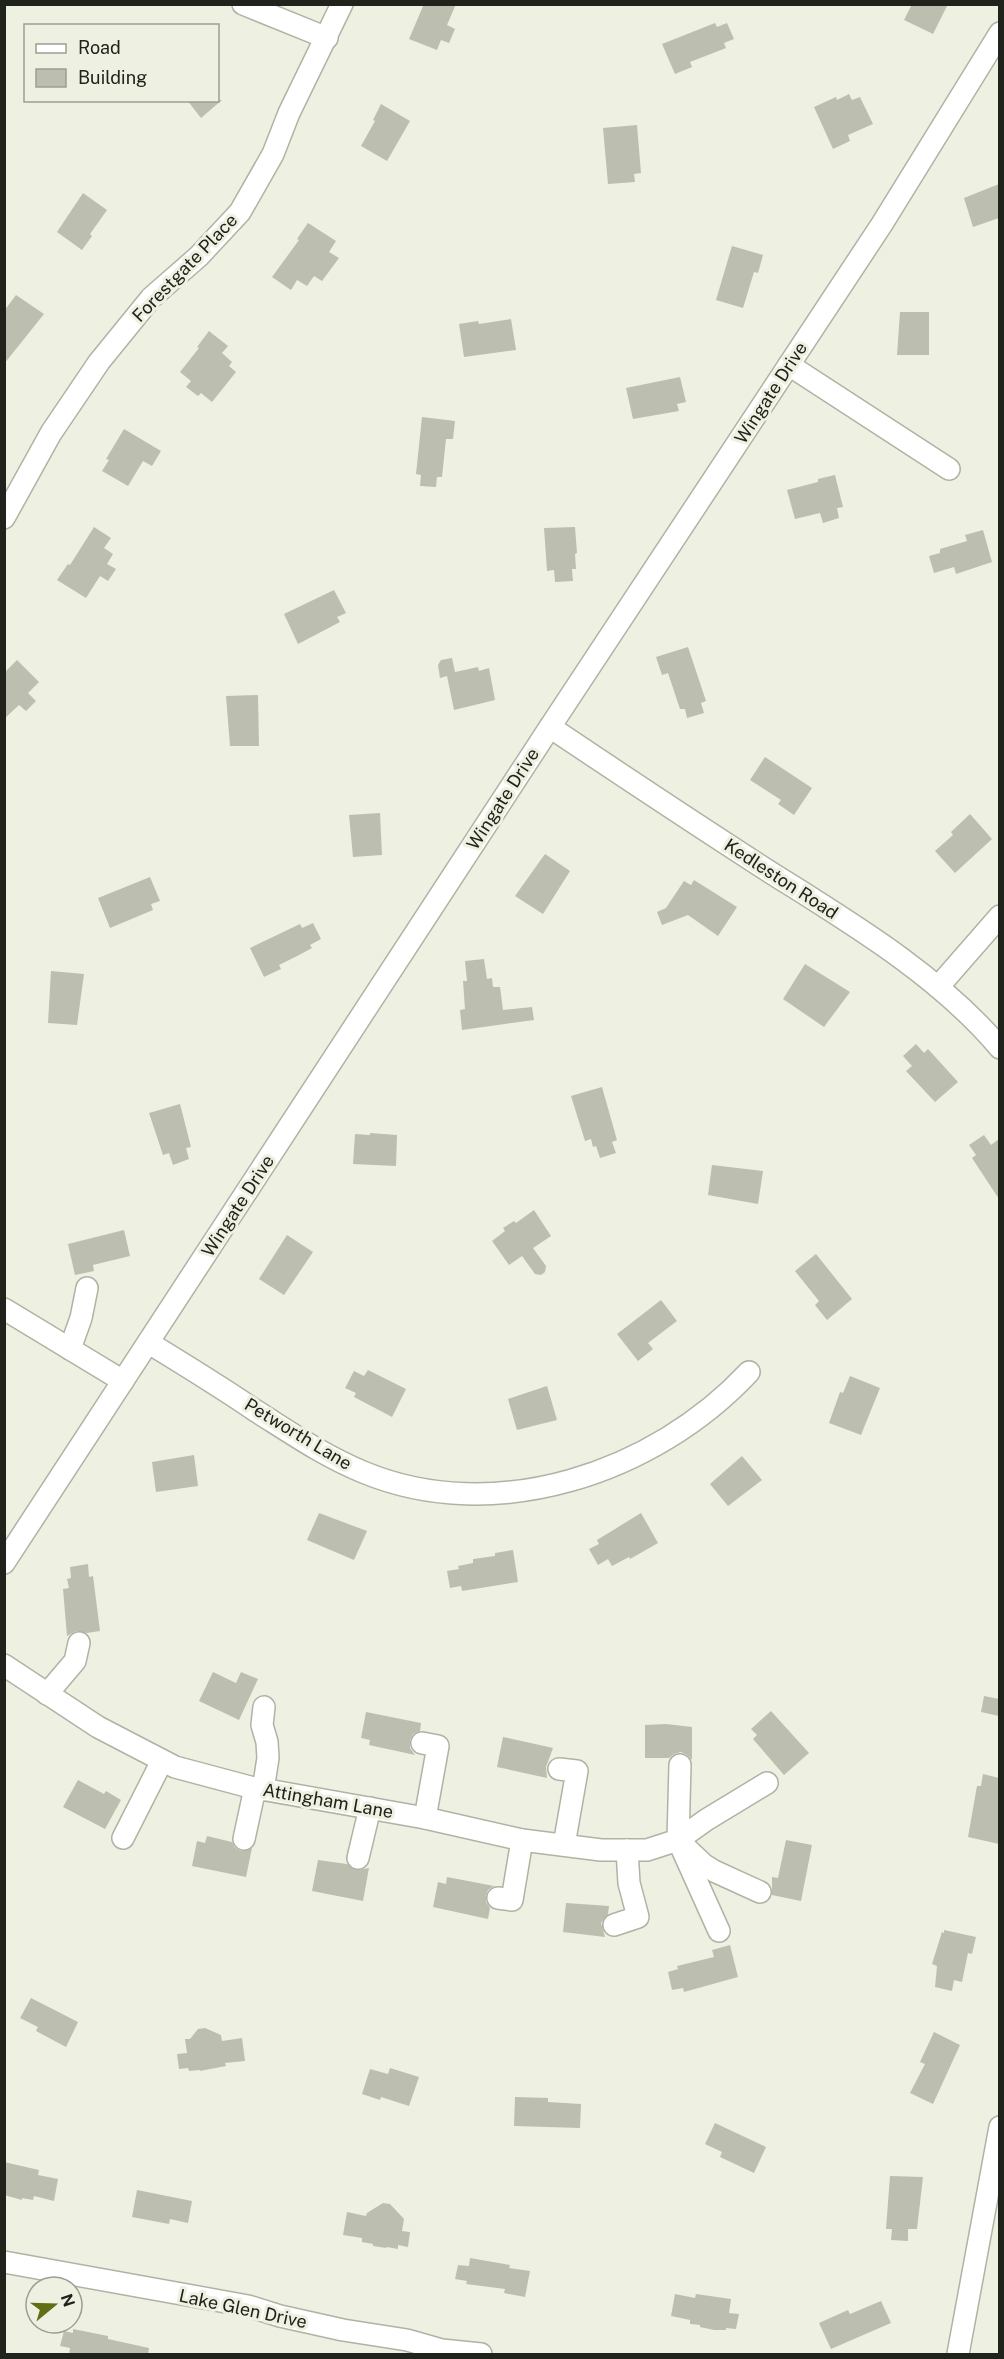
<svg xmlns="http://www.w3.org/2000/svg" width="1004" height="2359" font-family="'Public Sans',sans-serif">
	<rect width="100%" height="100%" fill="#eef1e1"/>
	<!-- building -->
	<g fill="#bcbfb0">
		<path d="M424,4H456L447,25L455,29L449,43L441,40L437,50L409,39Z"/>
		<path d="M912,4H948L933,34L904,20Z"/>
		<path d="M715,23L717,27L727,23L734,39L724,43L726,48L690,62L692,67L675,74L662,44Z"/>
		<path d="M849,94L852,100L860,97L873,124L848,135L850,141L833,149L814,107L836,97L837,100Z"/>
		<path d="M187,100H222L201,118Z"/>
		<path d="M381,104L410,121L387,161L361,146L375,121L373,120Z"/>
		<path d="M637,125L641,173L634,174L635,182L608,184L603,128Z"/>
		<path d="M999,184V218L973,227L964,198Z"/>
		<path d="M83,193L107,210L90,234L92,236L82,250L57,232Z"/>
		<path d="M308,223L336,241L329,252L339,258L322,281L314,276L307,286L297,280L291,290L272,277L299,240L297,239Z"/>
		<path d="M732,246L763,255L758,273L754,272L743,308L716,300Z"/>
		<path d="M16,295L44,314L4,364V311Z"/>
		<path d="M900,312H929V355H897Z"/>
		<path d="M511,319L516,350L464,357L459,324L478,321L479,324Z"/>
		<path d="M209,331L228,346L222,353L232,362L229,366L236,372L212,402L201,393L198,396L186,387L191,381L180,372L199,348L197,347Z"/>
		<path d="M680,377L686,402L677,404L679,411L633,419L626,388Z"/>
		<path d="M422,417L455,421L453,439H446L442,477H437L436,487L420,486L421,475L416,474Z"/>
		<path d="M124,429L161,451L152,466L143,461L128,486L102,471L109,460L106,459Z"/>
		<path d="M835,475L843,507L837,508L839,518L823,523L820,513L795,519L787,490L818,482V479Z"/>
		<path d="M94,527L111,538L104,548L113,554L107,564L116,569L108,581L100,576L86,598L57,580L68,564L70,565Z"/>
		<path d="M575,527L577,553L575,554L576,569H572L573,581L555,582L554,570L547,571L544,528Z"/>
		<path d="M983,530L992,562L956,574L954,567L934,573L929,556L940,553V549L967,541L965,535Z"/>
		<path d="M334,590L346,613L337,617L340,622L298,644L284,614Z"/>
		<path d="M688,647L706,701L701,703L704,713L687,718L685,709H680L668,673L662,675L656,657Z"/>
		<path d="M452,658L455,672L478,667L479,671L489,668L495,700L454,710L447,676L440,678L438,665L441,660Z"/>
		<path d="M17,660L39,682L28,693L36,701L26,711L19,705L4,719V673Z"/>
		<path d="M258,695L259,746H230L226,696Z"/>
		<path d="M765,757L812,788L794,815L778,804L781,800L750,780Z"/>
		<path d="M380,813L382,855L353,857L349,815Z"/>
		<path d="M970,814L992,839L955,873L935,851L953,835L951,832Z"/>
		<path d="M545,854L570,871L543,914L515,896Z"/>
		<path d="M150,877L160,901L151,904L153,910L110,928L98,898Z"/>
		<path d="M694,880L737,907L718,936L688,915L662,925L657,912L666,908L684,881L691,885Z"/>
		<path d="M313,923L321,939L310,945L312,948L301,954L279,965L281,969L264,977L250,948L300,924L302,928Z"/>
		<path d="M484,959L487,979L492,978L493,987H500L503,1010L532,1007L534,1020L462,1030L460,1010L465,1009L463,981H467L465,961Z"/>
		<path d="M805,964L850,992L824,1027L783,999Z"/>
		<path d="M51,971L84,974L77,1025L48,1023Z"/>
		<path d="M916,1044L924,1053L928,1049L958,1082L935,1102L906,1071L912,1066L903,1056Z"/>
		<path d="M602,1087L617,1140L612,1142L616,1153L600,1158L596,1146L593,1147L591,1139L585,1141L571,1096Z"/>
		<path d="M180,1104L191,1147L186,1148L189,1159L173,1165L169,1153L163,1155L149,1113Z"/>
		<path d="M370,1133L397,1135L396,1166L353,1164L355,1134L370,1135Z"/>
		<path d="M984,1135L991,1145L999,1139V1199L972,1158L976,1155L969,1145Z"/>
		<path d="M712,1165L763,1171L758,1204L708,1195Z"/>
		<path d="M534,1210L551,1236L533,1248L546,1266L545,1272L541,1275L535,1274L522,1256L509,1265L492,1241L505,1231L503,1228L514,1221L516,1223Z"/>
		<path d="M124,1230L130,1256L93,1265L94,1271L75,1275L68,1244Z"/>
		<path d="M287,1235L313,1252L284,1295L259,1279Z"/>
		<path d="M816,1254L852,1299L827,1320L815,1305L819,1301L795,1271Z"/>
		<path d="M661,1300L677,1321L648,1343L653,1349L638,1361L617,1334Z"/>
		<path d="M368,1370L406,1389L392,1417L354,1397L356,1393L345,1388L354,1371L364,1376Z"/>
		<path d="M850,1376L880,1388L861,1435L829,1423L840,1392L843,1393Z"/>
		<path d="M547,1386L557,1420L517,1430L508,1399Z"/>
		<path d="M194,1455L198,1486L156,1492L152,1462Z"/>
		<path d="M742,1456L762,1480L728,1506L710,1484Z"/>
		<path d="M319,1513L367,1531L354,1560L307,1540Z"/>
		<path d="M641,1513L658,1543L630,1559L629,1557L612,1566L608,1559L598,1565L589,1549L599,1544L597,1540Z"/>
		<path d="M513,1550L518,1582L462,1591L461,1586L450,1588L447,1571L459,1569L458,1566L473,1563V1559L495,1556V1553Z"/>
		<path d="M88,1564L89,1577L93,1576L100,1631L87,1633L76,1631L67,1636L63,1589L69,1588L67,1579L71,1578L70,1567Z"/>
		<path d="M213,1672L236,1683L241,1672L258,1679L239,1720L199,1701Z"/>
		<path d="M984,1696L999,1699V1716L981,1712Z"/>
		<path d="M771,1711L809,1753L784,1775L753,1739L757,1735L751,1729Z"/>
		<path d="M366,1712L421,1723L420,1731L413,1734L410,1740V1748L415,1755L369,1745L370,1740L361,1738Z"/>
		<path d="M666,1724L692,1727V1760L687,1755L681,1752L674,1754L669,1758H645V1725Z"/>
		<path d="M503,1737L553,1748L546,1767L547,1778L497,1767Z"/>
		<path d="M983,1774L999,1778V1844L968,1837L977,1786H981Z"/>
		<path d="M78,1780L104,1794L106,1791L121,1800L105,1829L63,1807Z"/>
		<path d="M207,1836L232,1842L235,1848L241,1851L252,1848L246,1877L192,1866L197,1841L205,1843Z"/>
		<path d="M786,1840L812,1845L801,1901L772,1895V1877L778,1878Z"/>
		<path d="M318,1860L347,1864L356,1870L369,1868L363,1901L312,1891Z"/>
		<path d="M447,1877L494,1886L488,1890L486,1896V1902L490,1908L488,1919L433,1907L438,1882L446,1884Z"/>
		<path d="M566,1903L609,1906L608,1914L601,1923L605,1937L563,1932Z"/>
		<path d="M944,1930L976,1937L972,1954L968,1953L962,1982L954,1980L952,1991L935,1987L937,1966L932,1964L942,1932L944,1933Z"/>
		<path d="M730,1945L738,1977L684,1992L683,1988L672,1990L668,1972L678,1969L677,1966L714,1957L712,1950Z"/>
		<path d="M31,1998L78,2022L66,2047L36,2031L38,2027L20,2018Z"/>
		<path d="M205,2028L221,2035L222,2041L242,2038L245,2061L225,2063L226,2066L200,2071V2070L189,2071L188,2068L179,2069L177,2054L187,2053L185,2039H190L198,2029Z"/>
		<path d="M934,2032L960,2045L933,2104L910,2093L925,2064L920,2062Z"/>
		<path d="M390,2068L419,2077L409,2106L381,2097L380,2100L362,2094L370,2069L388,2074Z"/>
		<path d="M515,2097L548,2098V2102L581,2104L580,2128L514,2126Z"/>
		<path d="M715,2123L766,2147L754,2173L720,2157L722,2152L705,2144Z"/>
		<path d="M4,2162L39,2170L38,2175L58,2179L54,2201L34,2196L33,2200L22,2198V2200L4,2195Z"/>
		<path d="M890,2176L923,2177L917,2229H908V2241L891,2240L892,2229H886Z"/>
		<path d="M137,2190L192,2201L188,2223L170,2219L169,2224L132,2217Z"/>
		<path d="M383,2203L390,2204L404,2219L402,2231L410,2232L408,2247L398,2245V2249L387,2247L386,2248L373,2246V2244L362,2242V2238L343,2235L347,2212L366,2216L367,2213Z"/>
		<path d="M470,2258L510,2265L509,2268L530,2271L525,2297L504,2293L505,2289L466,2284L467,2281L455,2279L458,2265L469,2266Z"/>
		<path d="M675,2294L695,2298L696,2294L731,2299L729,2313L739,2314L736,2329L726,2328V2330H714L700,2327V2325L690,2324V2320L671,2316Z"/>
		<path d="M881,2301L891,2323L831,2349L819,2323L848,2310L850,2314Z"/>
		<path d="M73,2329L108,2336V2339L149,2348L148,2355H69L70,2348L60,2346L64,2331L73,2333Z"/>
	</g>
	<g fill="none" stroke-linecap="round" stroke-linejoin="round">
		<!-- minor casing -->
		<g stroke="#afb3a3" stroke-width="24">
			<g id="minor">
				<path d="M243,4L327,38"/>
				<path d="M789,365L949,469"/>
				<path d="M4,518L51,433L99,362L151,298L199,256L240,212L273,154L289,113L342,4"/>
				<path d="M550,727C620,774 691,821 762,867C844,919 937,973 1000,1048"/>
				<path d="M938,987L1000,916"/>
				<path d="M4,1309L123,1381"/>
				<path d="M149,1343C185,1365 221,1387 256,1411C291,1433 324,1456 363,1472C495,1527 655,1473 749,1372"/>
				<path d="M70,1349L81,1318L87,1288"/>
				<path d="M4,1563L550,727L882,224L1000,33"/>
				<path d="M4,1665L98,1727L175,1767L250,1787L425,1818L522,1840L601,1850H647L678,1840L706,1820L767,1783"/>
				<path d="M47,1694L75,1661L79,1643"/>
				<path d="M422,1743L438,1746L425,1818"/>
				<path d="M680,1765L678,1840L719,1931"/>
				<path d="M559,1769L577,1771L564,1845"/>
				<path d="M263,1790L268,1758L267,1742L262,1725L264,1707"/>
				<path d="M123,1838L162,1761"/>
				<path d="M244,1839L255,1788"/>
				<path d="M685,1847L703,1864L714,1871L760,1892"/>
				<path d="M358,1858L370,1808"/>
				<path d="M498,1898L512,1900L522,1840"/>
				<path d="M614,1925L638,1917L629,1883L627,1850"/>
				<path d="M4,2262L248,2306L280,2316L343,2330L407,2340L442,2350L481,2354"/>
				<path d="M958,2354L1000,2127"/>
			</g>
		</g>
		<!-- minor -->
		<use href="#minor" stroke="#fff" stroke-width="21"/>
	</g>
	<g text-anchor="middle" stroke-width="6" stroke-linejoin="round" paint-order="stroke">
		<!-- street labels -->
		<g font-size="18" fill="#20221c" stroke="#eef1e1">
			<text transform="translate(185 268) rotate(-46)" y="6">Forestgate Place</text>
			<text transform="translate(771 393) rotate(-57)" y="6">Wingate Drive</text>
			<text transform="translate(503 799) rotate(-57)" y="6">Wingate Drive</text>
			<text transform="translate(781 879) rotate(33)" y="6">Kedleston Road</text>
			<text transform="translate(238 1206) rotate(-57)" y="6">Wingate Drive</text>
			<text transform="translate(298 1434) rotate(31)" y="6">Petworth Lane</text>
			<text transform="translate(328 1801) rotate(10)" y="6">Attingham Lane</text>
			<text transform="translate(243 2309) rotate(12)" y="6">Lake Glen Drive</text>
		</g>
	</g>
	<!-- border -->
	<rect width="1004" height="2359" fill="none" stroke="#20221c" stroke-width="12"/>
	<!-- legend -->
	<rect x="24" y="24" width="195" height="78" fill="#eef1e1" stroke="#9c9e92" stroke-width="1.5"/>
	<rect x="36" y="44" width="30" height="9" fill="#ffffff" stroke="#9c9e92" stroke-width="1.5"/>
	<text x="78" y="54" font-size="18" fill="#20221c">Road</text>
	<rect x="36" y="69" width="30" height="18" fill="#bcbfb0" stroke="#9c9e92" stroke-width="1.5"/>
	<text x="78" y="84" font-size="18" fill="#20221c">Building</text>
	<!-- north arrow -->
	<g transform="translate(54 2305) rotate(71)"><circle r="28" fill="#eef1e1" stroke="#9c9e92" stroke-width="1.5"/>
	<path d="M0-4.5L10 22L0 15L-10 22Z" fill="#626d14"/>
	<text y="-9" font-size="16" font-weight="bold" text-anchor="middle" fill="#20221c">N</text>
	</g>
</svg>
